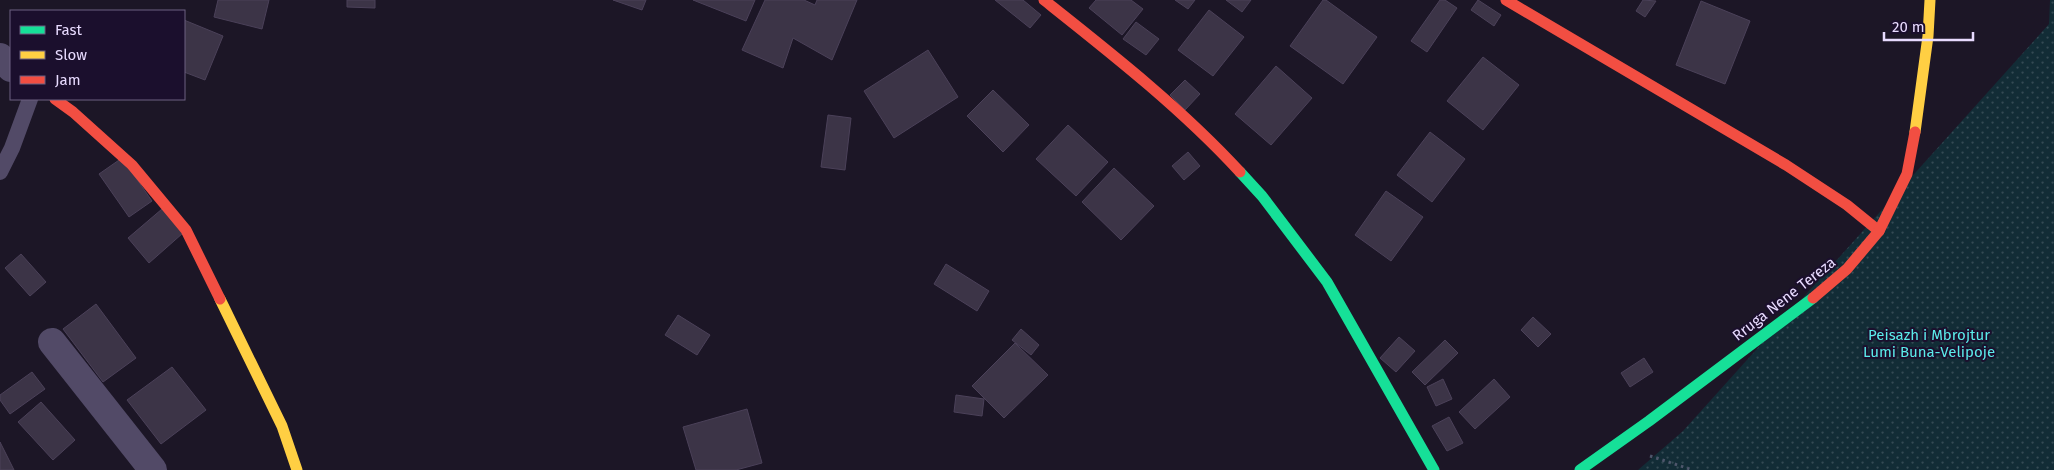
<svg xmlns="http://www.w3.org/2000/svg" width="2054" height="470" font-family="'Fira Sans',sans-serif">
	<defs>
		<pattern id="grass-dots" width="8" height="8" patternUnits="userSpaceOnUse" patternTransform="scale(1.25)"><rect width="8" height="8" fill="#122c36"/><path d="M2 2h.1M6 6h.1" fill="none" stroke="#344a54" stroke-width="1.8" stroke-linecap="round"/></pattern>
	</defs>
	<rect width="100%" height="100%" fill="#1c1626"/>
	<!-- grass -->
	<path fill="url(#grass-dots)" d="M2050,0H2054V470H1638L1683,431L2049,24Z"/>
	<!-- building -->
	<g fill="#3c3447" stroke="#4b4159">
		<path d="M218,0H269L262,29L214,17Z"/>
		<path d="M347,0H375V8L347,7Z"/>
		<path d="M613,0H646L642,10Z"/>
		<path d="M693,0H755L746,21Z"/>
		<path d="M765,0H804L815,5L817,0H857L832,60L793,38L783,68L742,50Z"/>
		<path d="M995,0H1023L1041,15L1030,28Z"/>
		<path d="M1096,0H1131L1143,9L1122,35L1089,8Z"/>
		<path d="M1175,0H1195L1188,9Z"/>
		<path d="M1226,0H1251L1242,12Z"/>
		<path d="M1323,0H1326L1377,37L1343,84L1290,46Z"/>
		<path d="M1440,0H1445L1457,8L1427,52L1411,41Z"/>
		<path d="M1478,0L1501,15L1494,26L1471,10Z"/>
		<path d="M1643,0L1656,1L1645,17L1636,11Z"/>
		<path d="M1701,1L1750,21L1725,84L1676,65Z"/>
		<path d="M1209,10L1244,37L1213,76L1178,50Z"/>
		<path d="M184,20L223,36L205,80L184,72Z"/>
		<path d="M1136,22L1159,39L1146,55L1123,39Z"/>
		<path d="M928,50L958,97L894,138L864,91Z"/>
		<path d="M1483,57L1519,85L1483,130L1447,101Z"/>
		<path d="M1276,66L1312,98L1271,145L1235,114Z"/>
		<path d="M1185,80L1200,94L1185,110L1170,95Z"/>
		<path d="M993,90L1029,125L1003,152L967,116Z"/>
		<path d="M828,115L851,118L845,170L821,167Z"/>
		<path d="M1068,125L1108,162L1076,196L1036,159Z"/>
		<path d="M1430,132L1465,159L1432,202L1397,175Z"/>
		<path d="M1188,152L1200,166L1184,180L1172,166Z"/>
		<path d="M122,158L152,201L129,217L99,174Z"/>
		<path d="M1114,168L1154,206L1121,240L1082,202Z"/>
		<path d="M1386,191L1423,217L1391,261L1355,235Z"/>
		<path d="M162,209L183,233L149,263L128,238Z"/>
		<path d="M21,254L46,282L30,296L5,268Z"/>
		<path d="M946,264L989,291L977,311L934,284Z"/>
		<path d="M96,304L136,358L103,382L63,329Z"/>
		<path d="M678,315L710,335L697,355L665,335Z"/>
		<path d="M1533,317L1551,334L1538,347L1521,330Z"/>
		<path d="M1021,329L1039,345L1031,355L1012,340Z"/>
		<path d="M1399,337L1415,351L1396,372L1380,358Z"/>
		<path d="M1445,340L1458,353L1425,385L1412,372Z"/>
		<path d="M1015,343L1048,375L1004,418L972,386Z"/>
		<path d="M1644,358L1653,372L1630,387L1621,373Z"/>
		<path d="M172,367L206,410L161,444L127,400Z"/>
		<path d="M32,372L45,389L10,414L0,400V395Z"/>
		<path d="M1443,379L1452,399L1436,406L1427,387Z"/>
		<path d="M1494,379L1510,397L1475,429L1459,412Z"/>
		<path d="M956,395L984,399L982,416L954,412Z"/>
		<path d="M41,402L75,440L53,460L18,422Z"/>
		<path d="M747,409L762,463L736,470H696L683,427Z"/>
		<path d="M1449,417L1463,443L1447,451L1432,426Z"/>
		<path d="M0,442L14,470H0Z"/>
	</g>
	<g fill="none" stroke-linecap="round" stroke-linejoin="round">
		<!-- path -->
		<path stroke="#4d566b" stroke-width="3" stroke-dasharray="2.5 4" stroke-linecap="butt" d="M1650,456L1693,470"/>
		<!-- lane -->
		<path stroke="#524a67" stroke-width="16" d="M0,172L12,148L30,99"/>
		<!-- street -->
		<g stroke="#524a67" stroke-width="28">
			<path d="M0,57L11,68"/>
			<path d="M52,342L153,470"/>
		</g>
		<!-- fast -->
		<g stroke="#16e098" stroke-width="11">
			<path d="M1240,172L1262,196L1327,282L1434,470"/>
			<path d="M1580,470L1649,421L1813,298"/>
		</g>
		<!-- slow -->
		<g stroke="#ffcf43" stroke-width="11">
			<path d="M1915,132L1928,36L1930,0"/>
			<path d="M220,299L282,426L297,470"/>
		</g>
		<!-- jam -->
		<g stroke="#f24e42" stroke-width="11">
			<path d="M1044,0C1112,54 1181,108 1240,172"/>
			<path d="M1506,0L1786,165L1847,205L1879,231"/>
			<path d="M55,99L73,112L132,165L186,230L220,299"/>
			<path d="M1813,298L1847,269L1879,231L1907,174L1915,132"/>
		</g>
	</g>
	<g text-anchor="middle" stroke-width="4" stroke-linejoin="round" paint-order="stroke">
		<!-- street labels -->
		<g font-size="15" fill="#e8dbff" stroke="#1b0f2d">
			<text transform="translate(1784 299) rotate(-38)" y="5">Rruga Nene Tereza</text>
		</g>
		<!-- park labels -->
		<g font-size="15" fill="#5bebea" stroke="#1b0f2d">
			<text x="1929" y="340">Peisazh i Mbrojtur<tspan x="1929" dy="17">Lumi Buna-Velipoje</tspan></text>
		</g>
	</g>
	<!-- legend -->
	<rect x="10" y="10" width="175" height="90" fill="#1b0f2d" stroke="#6d6181"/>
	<rect x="20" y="26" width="25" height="8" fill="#16e098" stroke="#6d6181"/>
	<text x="55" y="35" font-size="15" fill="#e8dbff">Fast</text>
	<rect x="20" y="51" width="25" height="8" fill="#ffcf43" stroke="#6d6181"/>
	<text x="55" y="60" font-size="15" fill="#e8dbff">Slow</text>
	<rect x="20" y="76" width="25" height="8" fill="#f24e42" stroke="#6d6181"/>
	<text x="55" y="85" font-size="15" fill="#e8dbff">Jam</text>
	<!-- scale -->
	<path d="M1884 32v8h89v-8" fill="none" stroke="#e8dbff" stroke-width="2.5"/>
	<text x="1892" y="32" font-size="15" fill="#e8dbff" stroke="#1b0f2d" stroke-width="4" paint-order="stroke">20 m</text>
</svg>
